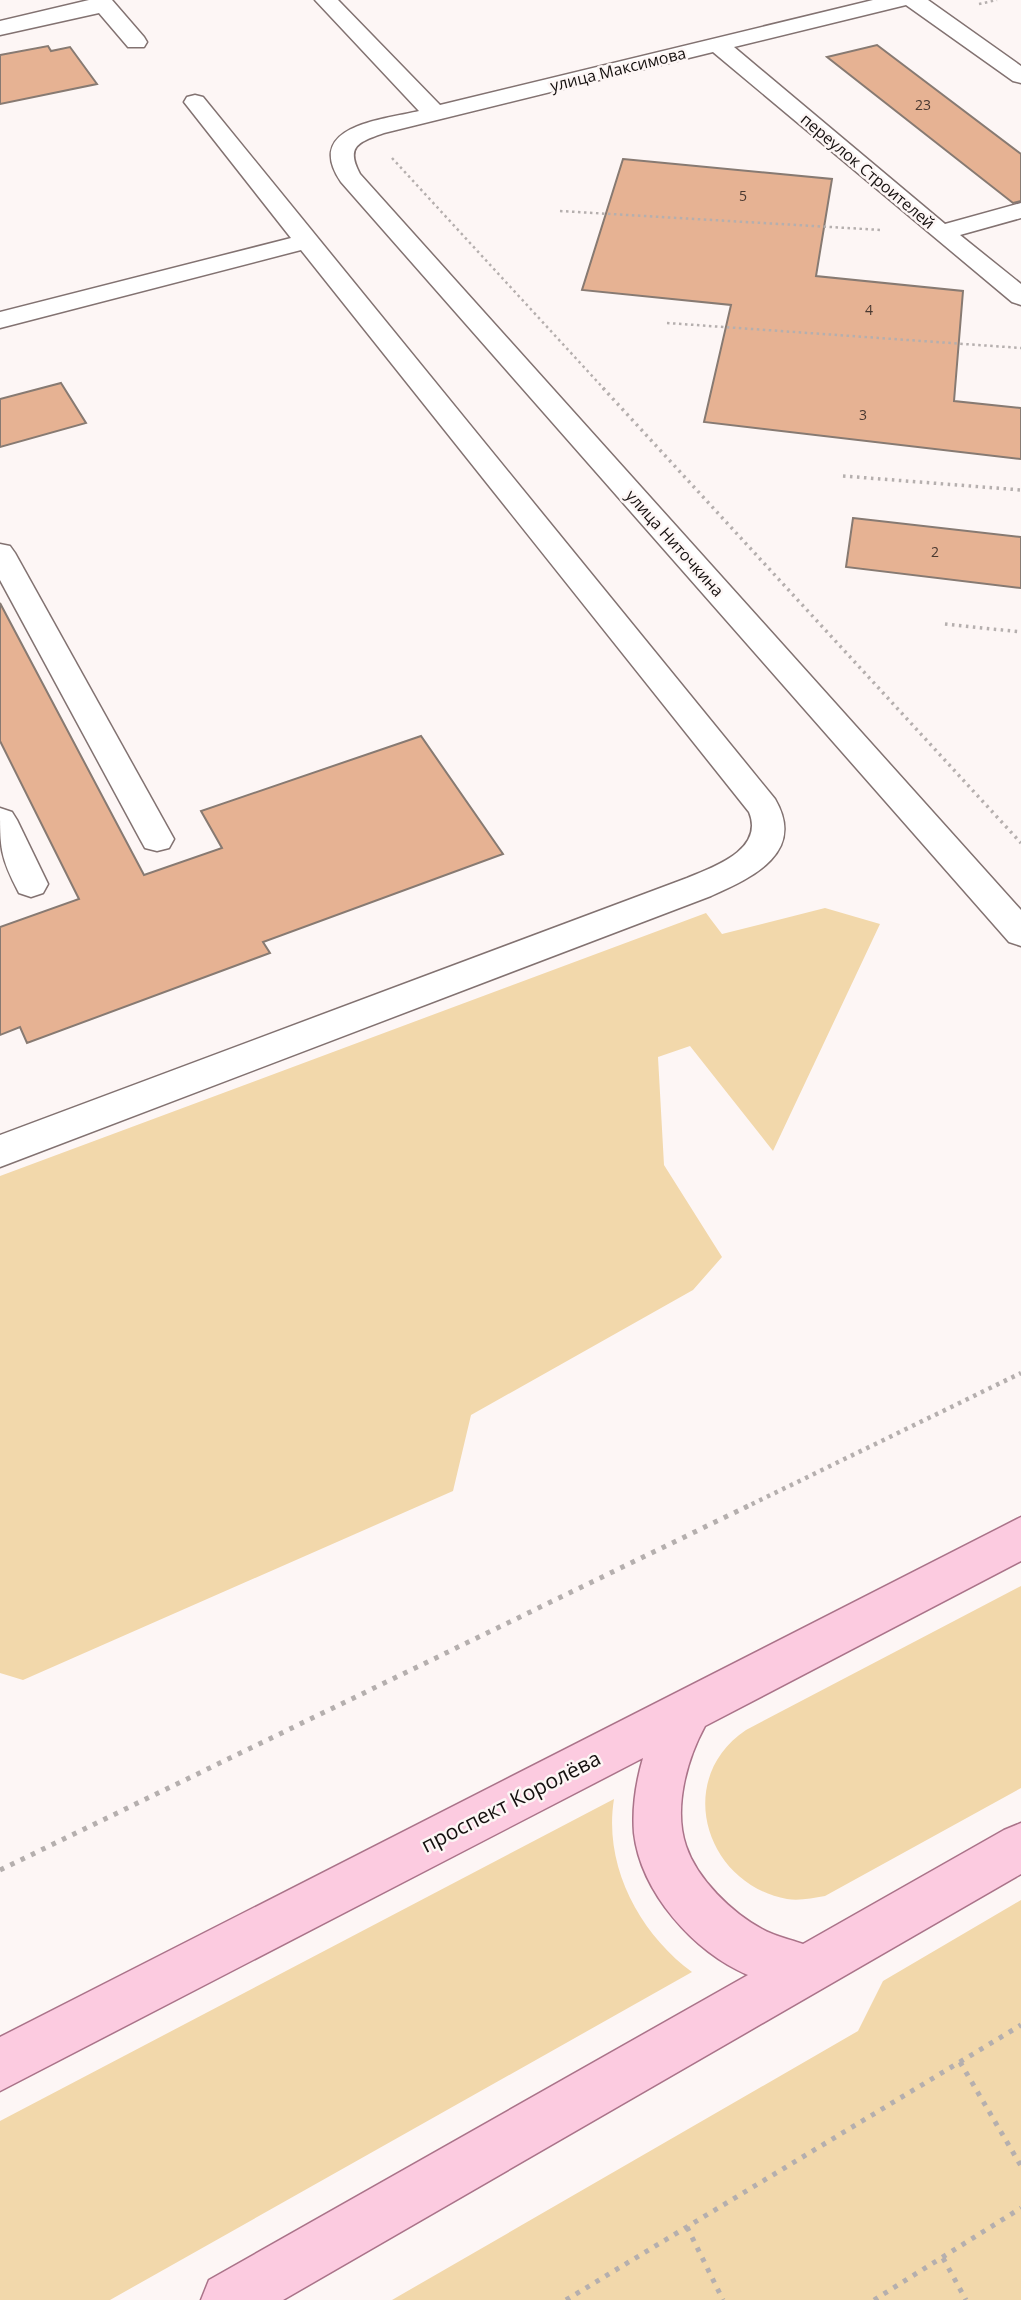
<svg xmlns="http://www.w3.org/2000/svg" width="1021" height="2300" font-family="'Open Sans',sans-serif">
	<rect width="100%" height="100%" fill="#fdf6f5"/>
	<!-- green -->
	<g fill="#f2d8ab">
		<path d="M825,908L880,924L773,1151L690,1046L658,1057L664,1165L722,1257L693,1290L471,1415L453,1491L23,1680L0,1673V1176L706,913L722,934Z"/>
		<path d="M1021,1586V1788L825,1896C812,1898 800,1901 787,1899C705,1884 673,1779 746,1730Z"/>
		<path d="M614,1799C603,1866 640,1934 692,1972L110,2300H0V2121Z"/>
		<path d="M1021,1900V2300H392L858,2031L883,1981Z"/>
	</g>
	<!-- building -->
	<g fill="#e6b293" stroke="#877a72" stroke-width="2">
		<path d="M877,45L1021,154V201L1013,203L827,57Z"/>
		<path d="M48,46L51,51L70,47L97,84L0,104V55Z"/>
		<path d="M623,159L832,179L816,276L963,291L954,401L1021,408V459L704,422L731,305L582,290Z"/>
		<path d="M61,383L86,423L0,447V399Z"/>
		<path d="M853,518L1021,537V588L846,567Z"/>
		<path d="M0,603L144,875L222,848L201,811L421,736L503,854L263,942L270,953L27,1043L20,1027L0,1035V927L79,899L0,741Z"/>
	</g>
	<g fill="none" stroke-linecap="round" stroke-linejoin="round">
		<!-- minor casing -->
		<g stroke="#827271" stroke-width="3">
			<g id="minor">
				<path d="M89,0H112L144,37L147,42L144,47H128L99,13L0,35V21Z"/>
				<path d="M315,0H338L440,105L873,0H928L1021,66V83L1013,81L906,5L734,47L945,224L1021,203V218L960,235L1021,284V305L1012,302L713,52L384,133C359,142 345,146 360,174L1021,910V946L1009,942L341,182C303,126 381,120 419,111Z"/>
				<path d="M195,95L203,97L775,799C806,852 754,877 711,896L0,1167V1135L687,878C713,867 765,850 749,812L301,250L0,328V312L291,238L184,102L187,97Z"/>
				<path d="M0,544L10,546L15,553L174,839L169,848L157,851L145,848L140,839L0,580Z"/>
				<path d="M0,808L12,812L17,820L48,884L43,893L31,897L19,893C0,857 0,848 0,808Z"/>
			</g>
		</g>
		<!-- major casing -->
		<g stroke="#aa7389" stroke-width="3">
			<path id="major" d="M1021,1517V1561L705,1726C687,1759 673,1808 686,1846C697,1879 732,1913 762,1929C774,1936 789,1939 803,1944L1004,1830L1021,1823V1874L283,2300H201L209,2280L748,1975C694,1952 641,1893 634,1833C632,1808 636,1782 643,1758L0,2091V2037Z"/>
		</g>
		<!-- path-far3 -->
		<g stroke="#b5afae" stroke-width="2.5" stroke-dasharray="2.5 3.5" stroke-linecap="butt">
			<path d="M979,4L997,0"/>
			<path d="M392,158L605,390"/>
			<path d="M560,211L881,230"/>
			<path d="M667,323L1021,348"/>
		</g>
		<!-- path-far2 -->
		<g stroke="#b5afae" stroke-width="3.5" stroke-dasharray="2.5 4.5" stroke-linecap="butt">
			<path d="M603,388L1021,843"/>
			<path d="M843,476L1021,490"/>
			<path d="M945,624L1021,632"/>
		</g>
		<!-- path-far1 -->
		<path stroke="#b5afae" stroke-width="4.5" stroke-dasharray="3.5 5" stroke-linecap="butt" d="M744,1508L1021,1373"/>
		<!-- path -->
		<g stroke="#b5afae" stroke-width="5" stroke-dasharray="4.5 7" stroke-linecap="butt">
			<path d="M0,1870L748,1506"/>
			<path d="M960,2062L1021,2166"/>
			<path d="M687,2227L723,2300"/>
			<path d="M943,2258L966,2300"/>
			<path d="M566,2300L1021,2025"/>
			<path d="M874,2300L1021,2208"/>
		</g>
		<!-- minor -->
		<use href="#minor" fill="#fff" fill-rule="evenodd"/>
		<!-- major -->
		<use href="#major" fill="#fccbe0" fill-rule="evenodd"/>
	</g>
	<g text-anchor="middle" stroke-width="5" stroke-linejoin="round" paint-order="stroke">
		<!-- number labels -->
		<g font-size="14" fill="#493830">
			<text x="923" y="110">23</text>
			<text x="743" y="201">5</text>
			<text x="869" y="315">4</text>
			<text x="863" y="420">3</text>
			<text x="935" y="557">2</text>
		</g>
		<!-- far-street labels -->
		<g font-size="16" fill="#15100f" stroke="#fdf6f5">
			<text transform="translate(618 69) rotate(-14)" y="6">улица Максимова</text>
			<text transform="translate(868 171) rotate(40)" y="6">переулок Строителей</text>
			<text transform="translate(675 543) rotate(48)" y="6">улица Ниточкина</text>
		</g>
		<!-- near-street labels -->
		<g font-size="21" fill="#15100f" stroke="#fdf6f5">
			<text transform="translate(511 1802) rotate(-27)" y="7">проспект Королёва</text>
		</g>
	</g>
</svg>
